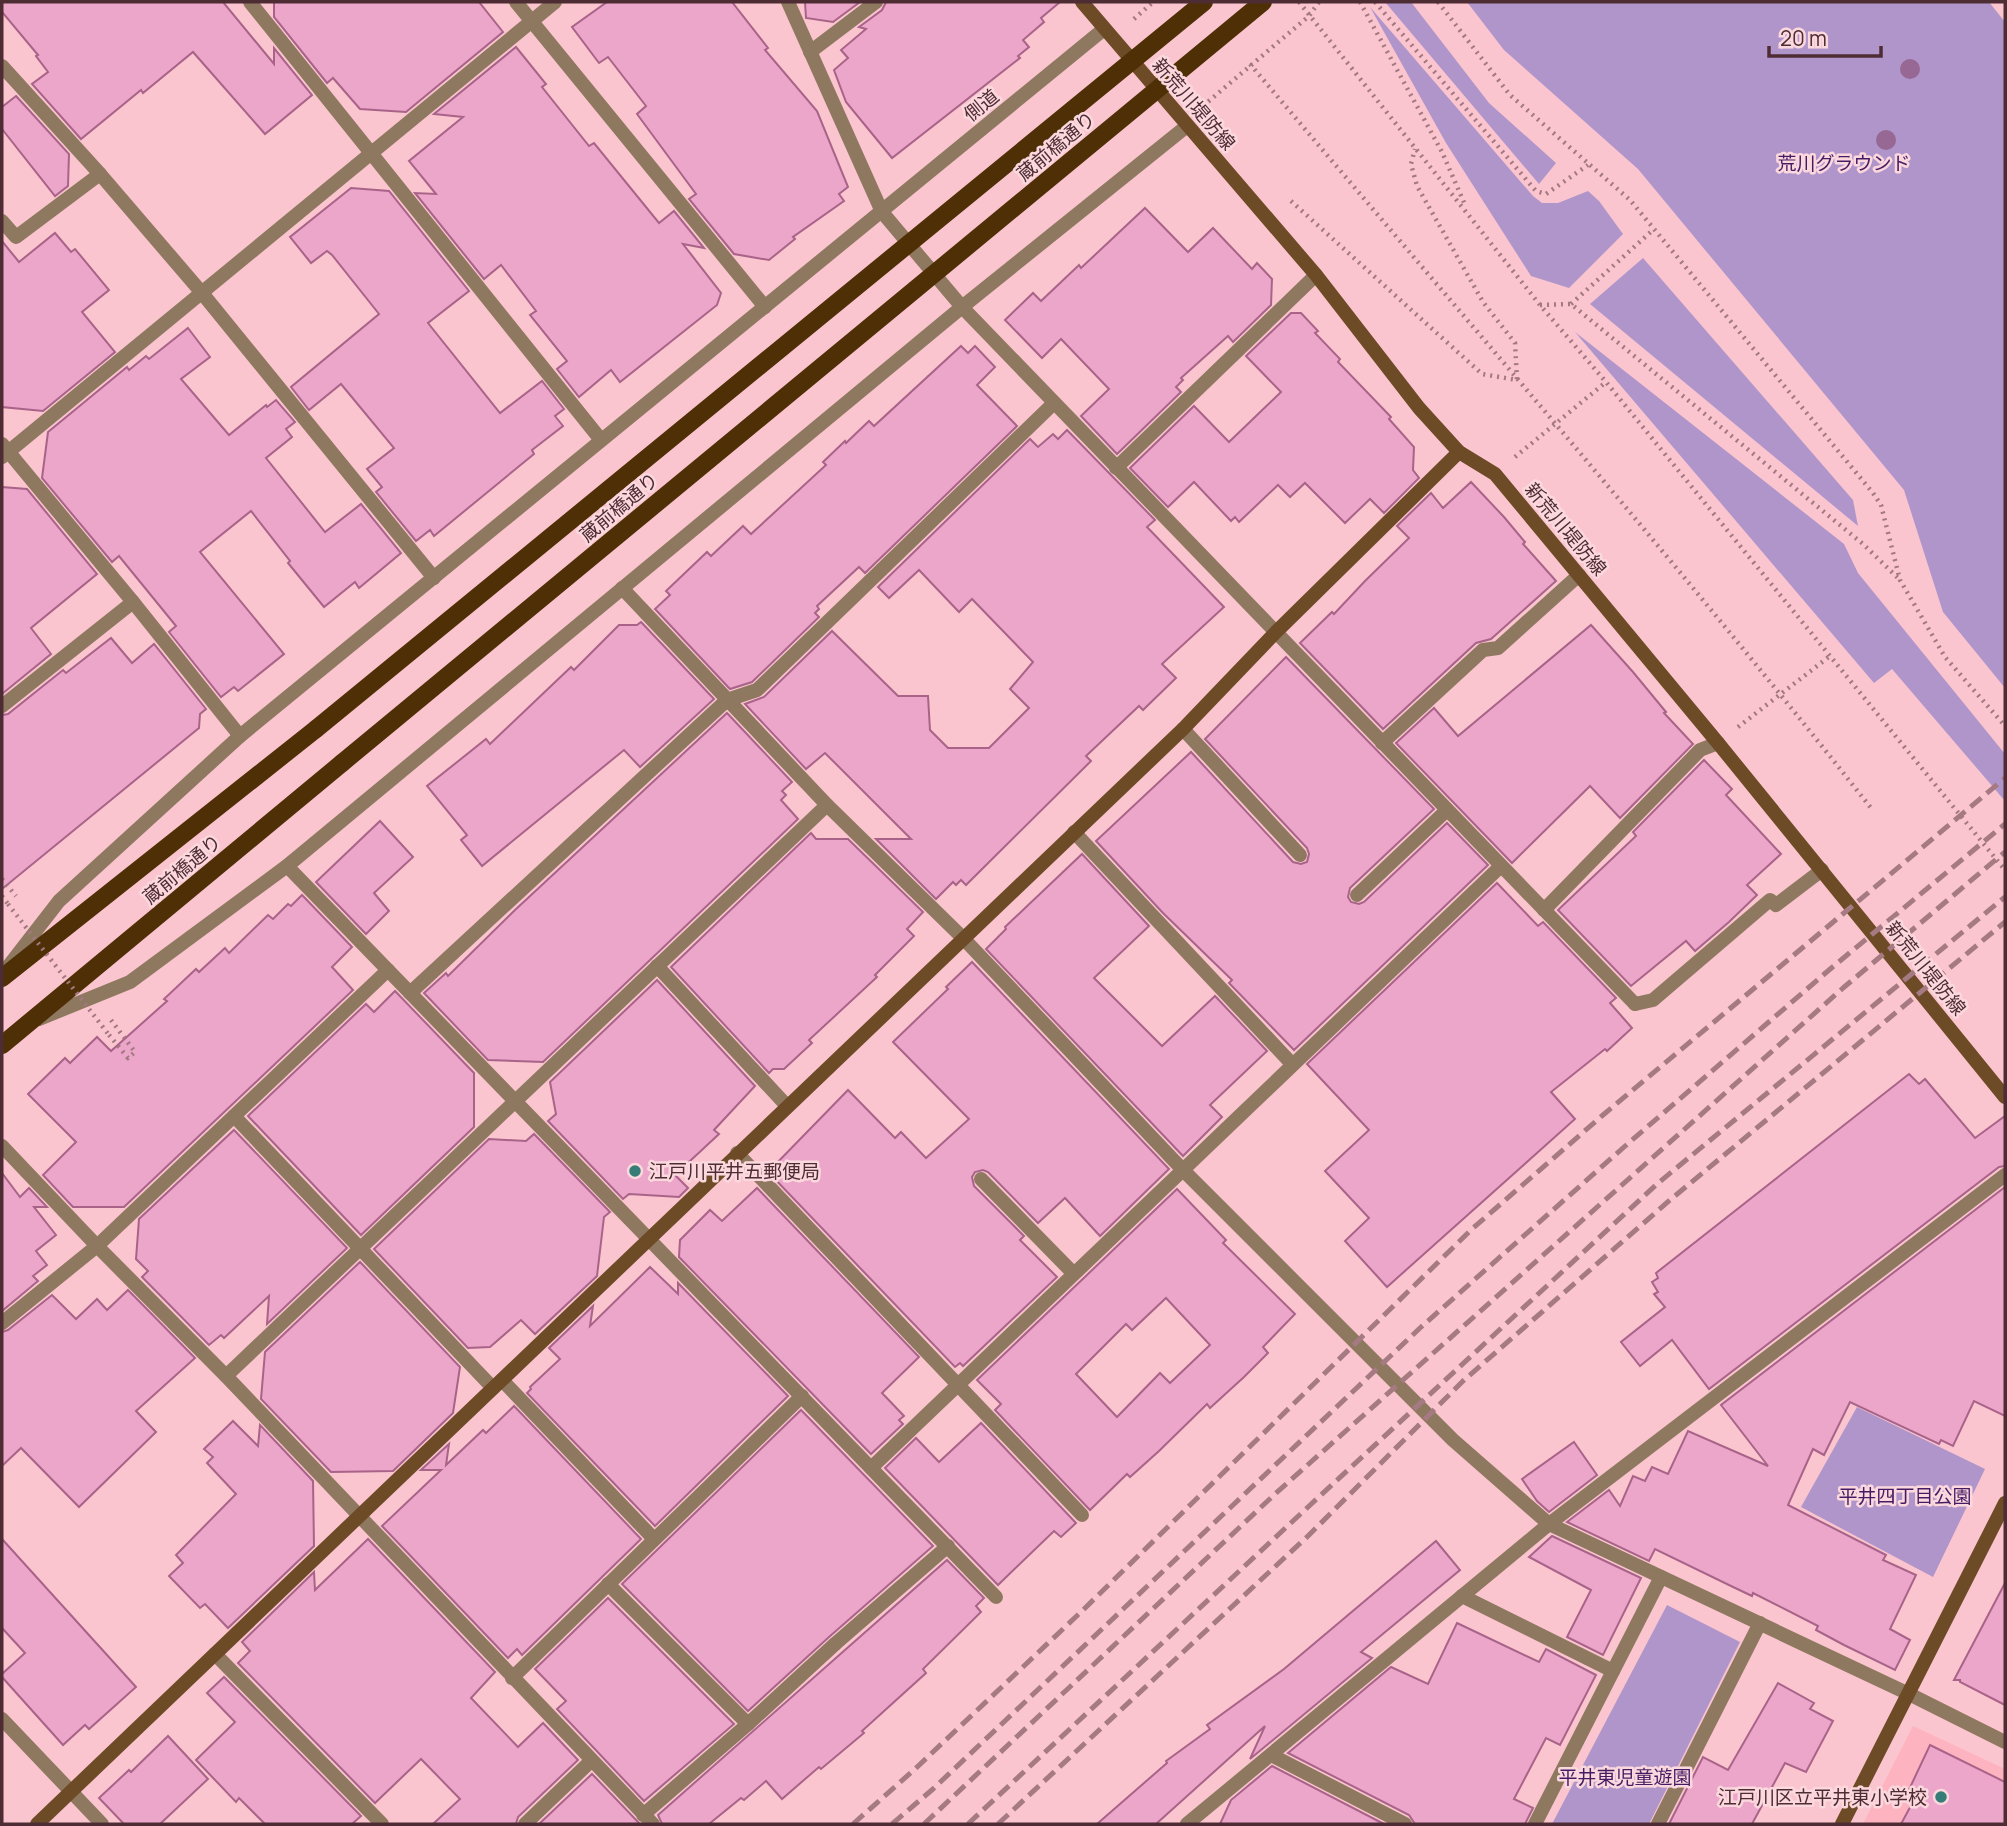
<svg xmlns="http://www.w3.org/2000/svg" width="2007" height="1826" font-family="Manrope,'Noto Sans JP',sans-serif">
	<rect width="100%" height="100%" fill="#fac5ce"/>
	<!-- built -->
	<path fill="#feb3c0" d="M1913,1726L2005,1769V1824H1863Z"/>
	<!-- green -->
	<g fill="#b095cb">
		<path d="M1385,2H1411L1489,103L1556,163L1539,184Z"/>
		<path d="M1467,2H1989L2005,22V688L1943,612L1904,490L1638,169L1504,50Z"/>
		<path d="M1370,7L1533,196L1542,203H1558L1588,191L1599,201L1623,234L1569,288L1531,276L1446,143Z"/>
		<path d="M1643,258L1853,500L1858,526L1590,304Z"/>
		<path d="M1575,332L1844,544L1858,573L2005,754V801L1892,669L1874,683Z"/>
		<path d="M1857,1407L1985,1469L1933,1577L1801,1507Z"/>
		<path d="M1667,1605L1740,1642L1649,1824H1552Z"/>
	</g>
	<!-- building -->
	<g fill="#eba6ca" stroke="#a96389" stroke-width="2" fill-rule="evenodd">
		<path d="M2,2H223L274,64V48L312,95L265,134L193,52L143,93L141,90L81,139L32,84L48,72L36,56L38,55L2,12Z"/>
		<path d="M274,2H479L503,32L406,112L360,109L333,78L327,83L274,17Z"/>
		<path d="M607,2H732L768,48L765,50L817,111L848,187L839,194L844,201L793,237L795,239L769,260L734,254L689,199L696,194L637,114L646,106L608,57L599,63L572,27Z"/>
		<path d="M805,2H860L833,22L806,18Z"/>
		<path d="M886,2H1060L1041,18L1044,22L1023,40L1029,47L1018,56L1020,58L892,158L846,102L834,70L848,58L841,50L866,29L859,27L882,10Z"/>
		<path d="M516,47L546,84L542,87L589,146L594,143L659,223L674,211L704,248L683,244L721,293L717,305L620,382L611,370L579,397L557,369L567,361L530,315L536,311L501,265L484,279L415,193L436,194L409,161L463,117L434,114Z"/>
		<path d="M16,96L69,154L68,186L55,196L2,129V107Z"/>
		<path d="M351,188L389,191L469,291L428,323L500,413L542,381L564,409L555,416L563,426L532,450L534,454L434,536L430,530L416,541L376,492L382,487L367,469L394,448L341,384L309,410L291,387L379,314L332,255L327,251L311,263L290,237Z"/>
		<path d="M1145,208L1188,252L1213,228L1252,269L1257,263L1272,279L1271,305L1233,342L1228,336L1181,378L1183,380L1176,387L1181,392L1117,454L1081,416L1109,389L1061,339L1042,358L1005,320L1033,293L1041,301L1079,265L1081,268Z"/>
		<path d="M55,233L71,252L75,249L109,290L82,312L115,352L43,411L2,407V241L19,262Z"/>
		<path d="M1291,313H1301L1318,331L1315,333L1340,359L1338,362L1391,417L1389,419L1414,447L1413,470L1419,478L1384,513L1370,499L1345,523L1305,483L1290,497L1278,485L1239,522L1235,517L1231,521L1194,482L1168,507L1130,468L1194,406L1229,442L1281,392L1246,356Z"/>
		<path d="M188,328L210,357L181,379L229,435L266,405L267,407L276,400L295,422L286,429L292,437L266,458L325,532L361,504L401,553L359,588L355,582L324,607L288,563L290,561L251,511L200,552L284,654L238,691L234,687L221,697L169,632L176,626L119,556L112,562L42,478L48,432L127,367L129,370L146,356L149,359Z"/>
		<path d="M961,346L968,353L975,346L995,367L977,385L1017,426L865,573L859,567L817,606L819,609L815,613L819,617L752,682L730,689L655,609L670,595L666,591L707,552L711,556L743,526L751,534L826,465L823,462L845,441L846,443L869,421L874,426Z"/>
		<path d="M1067,430L1155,520L1147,527L1224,607L1162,664L1176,678L1143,710L1139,706L1086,756L1091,761L966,885L961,880L956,885L953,882L936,899L876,839H911L825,753L806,769L745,704L764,697L832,631L898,696H928L930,730L948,748H989L1029,708L1010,689L1033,662L972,599L959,612L919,570L889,598L878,587L1030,439L1038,447L1053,434L1058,439Z"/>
		<path d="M1471,482L1504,517L1525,542L1523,544L1556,581L1491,639L1476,643L1383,729L1300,643L1332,612L1334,614L1365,581L1409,538L1397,526L1431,493L1443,508Z"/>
		<path d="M2,487L27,489L97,574L31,628L51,654L2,694Z"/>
		<path d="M641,622L714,699L640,767L624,750L482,866L461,840L467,835L427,786L486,739L490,744L571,667L574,670L619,625H637Z"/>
		<path d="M1591,625L1633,672L1666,712L1664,713L1693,744L1620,818L1590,786L1512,863L1396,743L1434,708L1458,736Z"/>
		<path d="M111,638L132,663L154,644L206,709L200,714L199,728L2,889V715L8,714L63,670L66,673Z"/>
		<path d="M1286,657L1434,809L1350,888L1348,897L1351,902L1359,904L1364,902L1447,823L1488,865L1294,1050L1229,983L1232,980L1163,913L1096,841L1191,752L1293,862L1301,864L1307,862L1309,854L1307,848L1205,739Z"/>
		<path d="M727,713L792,782L782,791L786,795L781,800L798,819L543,1062L488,1060L424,993L446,973L448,976L515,910Z"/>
		<path d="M1704,760L1732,789L1726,795L1781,854L1747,885L1757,895L1729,922L1695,951L1686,941L1631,986L1558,910L1636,836L1633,832Z"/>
		<path d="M380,821L413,857L374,893L389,911L366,934L316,882Z"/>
		<path d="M811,833L816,839H848L923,912L907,929L914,936L875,975L877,977L809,1040L812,1043L784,1069H773L769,1073L671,967Z"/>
		<path d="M1082,854L1149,926L1094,978L1162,1046L1215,996L1267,1051L1210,1105L1222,1117L1183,1156L986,949L1006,929L1005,927Z"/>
		<path d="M1497,883L1538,926L1543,922L1616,998L1610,1003L1632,1028L1607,1051L1605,1049L1551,1092L1575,1119L1387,1287L1345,1241L1369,1218L1325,1171L1369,1130L1307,1064Z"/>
		<path d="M302,895L352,947L332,967L353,990L124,1207H73L43,1175L76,1142L28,1094L65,1058L70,1063L97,1037L111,1051L167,1001L164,999L196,969L199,972L225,948L229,953L268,915L273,919L288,904L291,906Z"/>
		<path d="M972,962L1169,1169L1100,1236L1065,1198L1038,1223L988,1172L983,1170L975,1172L972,1177L974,1186L1024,1236L1020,1240L1057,1277L963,1366L960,1363L955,1367L771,1175L773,1173L770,1170L848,1090L895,1138L901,1132L926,1158L969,1119L893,1042L948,989L946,987Z"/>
		<path d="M657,980L755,1086L714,1130L719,1134L675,1175L688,1188L679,1197L629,1194L623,1199L548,1121L556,1114L550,1082Z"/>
		<path d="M395,991L474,1073V1127L361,1235L248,1116L366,1004L374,1012Z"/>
		<path d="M1909,1074L1919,1084L1925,1079L1975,1138L2005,1116V1166L1999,1167L1709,1389L1672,1340L1640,1366L1621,1342L1665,1307L1654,1294L1658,1292L1652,1282L1658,1278L1656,1273Z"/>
		<path d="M234,1130L347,1248L267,1324L269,1296L224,1338L221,1335L209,1345L142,1277L148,1271L136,1259L139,1219Z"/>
		<path d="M534,1134L610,1212L604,1217L597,1276L535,1334L521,1320L490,1347L468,1348L374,1249L489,1139L526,1141Z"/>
		<path d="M2,1173L20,1197L29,1188L47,1207H34L56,1235L36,1251L47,1265L33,1276L38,1281L2,1311Z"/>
		<path d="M2005,1187V1416L1974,1401L1953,1446L1941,1440L1939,1444L1850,1402L1824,1455L1813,1449L1788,1505L1886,1555L1883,1560L1916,1575L1890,1629L1910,1640L1895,1670L1844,1645L1816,1630L1818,1626L1753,1593L1752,1596L1731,1586L1655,1549L1649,1561L1567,1522L1609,1490L1620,1506L1633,1476L1645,1481L1652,1467L1668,1474L1688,1431L1768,1466L1721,1405Z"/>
		<path d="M757,1188L919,1357L882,1393L904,1416L899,1420L903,1424L871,1454L679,1257L680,1240L710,1210L722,1221Z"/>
		<path d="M1177,1189L1226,1240L1223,1243L1295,1314L1263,1347L1268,1353L1244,1377L1210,1408L1207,1404L1159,1451L1130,1477L1127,1474L1090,1510L995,1410L1001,1404L977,1380ZM1166,1298L1210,1345L1170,1383L1160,1373L1117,1417L1076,1374L1126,1324L1132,1330Z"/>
		<path d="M360,1262L460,1367L453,1413L393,1471L331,1472L261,1399L265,1352Z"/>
		<path d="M650,1267L678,1294V1283L788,1396L655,1526L527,1393L531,1389L530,1387L560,1359L549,1348L593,1306L590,1326Z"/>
		<path d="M128,1290L195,1358L136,1411L156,1432L79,1507L21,1448L2,1466V1332L8,1330L52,1295L76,1319L97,1299L107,1310Z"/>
		<path d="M514,1406L641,1539L522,1655L517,1649L508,1658L382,1526L441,1470H421L449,1444L446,1465L483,1430L486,1433Z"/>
		<path d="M801,1410L933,1546L829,1637L748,1711L622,1584Z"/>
		<path d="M233,1421L258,1446L260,1425L313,1481L314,1546L228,1628L205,1604L200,1608L169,1576L183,1563L176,1555L236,1494L207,1463L213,1457L204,1449Z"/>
		<path d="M981,1423L1076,1523L1061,1537L1054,1531L998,1585L885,1468L916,1438L939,1462Z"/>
		<path d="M1574,1442L1597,1475L1549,1512L1537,1501L1522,1479Z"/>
		<path d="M1552,1536L1641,1578L1603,1655L1567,1637L1591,1590L1529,1557Z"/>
		<path d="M2,1539L136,1687L89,1729L85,1725L63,1745L2,1677V1674L25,1653L2,1628Z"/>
		<path d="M368,1539L495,1672L471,1698L518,1747L543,1723L578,1760L518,1817L516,1824H433L460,1799L421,1759L375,1803L238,1663L250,1651L242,1642L314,1572L315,1590Z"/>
		<path d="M1436,1541L1460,1570L1361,1652L1372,1658L1250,1759L1265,1726L1156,1824H1097L1167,1763L1166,1761L1210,1729L1207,1725L1284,1669Z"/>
		<path d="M947,1560L984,1598L976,1606L981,1612L923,1669L926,1673L862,1731L864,1733L821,1769L819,1767L782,1799L766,1781L744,1800L741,1798L709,1824H662L658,1815Z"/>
		<path d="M2005,1583V1705L1960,1682V1680H1954Z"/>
		<path d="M608,1598L734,1724L644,1801L557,1709L566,1701L535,1669Z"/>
		<path d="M1457,1623L1539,1662L1546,1649L1596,1675L1560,1745L1546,1738L1514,1799L1533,1808L1525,1824H1415L1409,1815L1288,1753L1391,1667L1428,1684Z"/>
		<path d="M224,1677L361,1816L352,1824H265L239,1798L236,1802L196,1760L235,1722L207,1693Z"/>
		<path d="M1778,1683L1814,1703L1810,1709L1833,1721L1806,1772L1785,1763L1752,1824H1669L1703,1757L1728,1770Z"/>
		<path d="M168,1736L208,1779L160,1824H124L99,1798L129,1770L131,1772Z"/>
		<path d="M1930,1745L2005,1782V1824H1901L1914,1800L1906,1796Z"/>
		<path d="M1272,1766L1384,1824H1220L1231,1800Z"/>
		<path d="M592,1774L640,1824H539Z"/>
	</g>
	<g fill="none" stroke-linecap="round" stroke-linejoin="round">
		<!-- path -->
		<g stroke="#a37880" stroke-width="4.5" stroke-dasharray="2 5" stroke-linecap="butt">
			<path d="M1299,2L1540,305L1606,382L2005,870"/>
			<path d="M1360,2L1442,152L1466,207"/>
			<path d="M1375,2L1536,191L1546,194L1588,165"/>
			<path d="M1438,2L1510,95L1630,200L1873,493L1881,505L1900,580L1945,657L2005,726"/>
			<path d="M1134,19L1153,2"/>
			<path d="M1250,64C1458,311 1671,554 1871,808"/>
			<path d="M1203,106L1309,16L1319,2"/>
			<path d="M1291,201L1482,374L1517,380L1515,343L1483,302L1417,186L1411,164L1415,149"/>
			<path d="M1571,304L1654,229"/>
			<path d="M1540,305L1571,304L1863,544L1900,580"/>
			<path d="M1515,457L1606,382"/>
			<path d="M1738,727L1830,656"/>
			<path d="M2,879L16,896"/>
			<path d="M2,896L8,904"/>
			<path d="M109,1035L128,1058L135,1052L111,1020"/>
		</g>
		<!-- lane -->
		<g stroke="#8f7860" stroke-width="14">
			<path d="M810,52L876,2"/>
			<path d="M2,221L16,237L100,174"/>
			<path d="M1183,729L1300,855"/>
			<path d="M1382,743L1483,650L1498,648L1579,575"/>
			<path d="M1074,832L1292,1064"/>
			<path d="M1357,895L1447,810"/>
			<path d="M1544,910L1700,750L1718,743"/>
			<path d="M657,966L787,1106"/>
			<path d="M1635,1004L1653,1000L1770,900L1776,905L1822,870"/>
			<path d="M737,1153L1082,1515"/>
			<path d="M981,1179L1073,1273"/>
			<path d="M502,1380L654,1539"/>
			<path d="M871,1468L1501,866"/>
			<path d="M608,1584L748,1724L643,1815"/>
			<path d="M1462,1596L1613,1671"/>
			<path d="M215,1654L382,1824"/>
			<path d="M512,1678L802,1396"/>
			<path d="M748,1724L835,1644"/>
		</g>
		<!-- street -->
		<g stroke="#8f7860" stroke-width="14">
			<path d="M250,2L601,440"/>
			<path d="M516,2L765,307"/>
			<path d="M788,2L882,212L962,307L1635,1004"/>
			<path d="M2,66L100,174L202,293L434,578"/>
			<path d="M2,444L133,602L240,736"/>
			<path d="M2,457L555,2"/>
			<path d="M1116,468L1316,275"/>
			<path d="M622,588L827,805L963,938L1182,1169L1453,1440L1549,1524L1909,1694L2005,1742"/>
			<path d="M2,706L133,602"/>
			<path d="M287,866L996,1597"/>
			<path d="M7,968L59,901L240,736L1104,29"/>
			<path d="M410,993L727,700L757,690L1054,403"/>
			<path d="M39,1019L130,982L287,866L962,307L1187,126"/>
			<path d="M234,1116L493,1388"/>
			<path d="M2,1146L97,1246L226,1376L653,1824"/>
			<path d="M2,1323L97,1246L388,970"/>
			<path d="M226,1376L827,805"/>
			<path d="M835,1644L948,1546"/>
			<path d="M2,1719L102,1824"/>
			<path d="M1271,1755L1405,1824"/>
			<path d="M525,1824L591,1761"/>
			<path d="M1187,1824L1549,1524L2005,1175"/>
			<path d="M1535,1824L1661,1577"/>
			<path d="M1658,1824L1760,1623"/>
		</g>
		<!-- secondary -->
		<g stroke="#6d4b27" stroke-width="14">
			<path d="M1082,2L1316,275L1419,408L1459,452L1495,474L1718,743L2005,1097"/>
			<path d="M37,1824L1183,729L1275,633L1459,452"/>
			<path d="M1842,1824L2005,1503"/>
		</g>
		<!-- primary -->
		<g stroke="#4e2f06" stroke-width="18">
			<path d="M2,978L316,729"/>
			<path d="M2,1045L342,763"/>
		</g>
		<!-- rail -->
		<g stroke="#a67a82" stroke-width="5" stroke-dasharray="14 7" stroke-linecap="butt">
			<path d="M853,1824L915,1769L1082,1611L1472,1229L1603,1115L2005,778"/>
			<path d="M892,1824L933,1789L1420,1328L1624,1147L1829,970L2005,824"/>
			<path d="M924,1824L1275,1494L1843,988L2005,852"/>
			<path d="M968,1824L1294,1520L1657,1184L2005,897"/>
			<path d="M998,1824L1308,1536L1463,1381L1670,1200L2005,922"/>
		</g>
		<!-- path-bridge -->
		<path stroke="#a37880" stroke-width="4.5" stroke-dasharray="2 5" stroke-linecap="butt" d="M8,904L109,1035"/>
		<!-- primary-bridge -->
		<g stroke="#4e2f06" stroke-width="18">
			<path d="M316,729L1204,2"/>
			<path d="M342,763L1263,2"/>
		</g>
	</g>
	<!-- trees -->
	<g fill="#966893">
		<circle cx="1910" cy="69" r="10"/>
		<circle cx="1886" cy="140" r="10"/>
	</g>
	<!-- markers -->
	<g fill="#367d77" stroke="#fbd8dd" stroke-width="2.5">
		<circle cx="635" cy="1171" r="7"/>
		<circle cx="1941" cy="1797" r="7"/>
	</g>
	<g text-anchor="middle" stroke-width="5" stroke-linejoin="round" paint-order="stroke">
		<!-- street labels -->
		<g font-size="19" fill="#4e2c33" stroke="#fbd8dd">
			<text transform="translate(1194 104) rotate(49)" y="7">新荒川堤防線</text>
			<text transform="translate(981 105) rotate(-39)" y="7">側道</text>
			<text transform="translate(1056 146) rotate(-40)" y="7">蔵前橋通り</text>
			<text transform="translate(619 507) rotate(-40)" y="7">蔵前橋通り</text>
			<text transform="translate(1566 529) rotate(50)" y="7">新荒川堤防線</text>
			<text transform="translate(182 869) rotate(-40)" y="7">蔵前橋通り</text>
			<text transform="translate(1926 968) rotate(51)" y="7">新荒川堤防線</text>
		</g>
		<!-- park labels -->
		<g font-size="19" fill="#451c63" stroke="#fbd8dd">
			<text x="1844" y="170">荒川グラウンド</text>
			<text x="1905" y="1503">平井四丁目公園</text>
			<text x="1625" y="1784">平井東児童遊園</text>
		</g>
		<!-- poi labels -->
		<g font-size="19" fill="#4e2c33" stroke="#fbd8dd" text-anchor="start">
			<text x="649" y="1178">江戸川平井五郵便局</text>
			<text x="1927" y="1804" text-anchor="end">江戸川区立平井東小学校</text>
		</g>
	</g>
	<!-- border -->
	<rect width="2007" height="1826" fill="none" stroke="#4e2c33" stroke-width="7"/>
	<!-- scale -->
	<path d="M1769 46v10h112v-10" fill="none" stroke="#4e2c33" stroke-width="3.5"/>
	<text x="1780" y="46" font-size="21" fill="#4e2c33" stroke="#fbd8dd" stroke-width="5" paint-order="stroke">20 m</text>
</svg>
